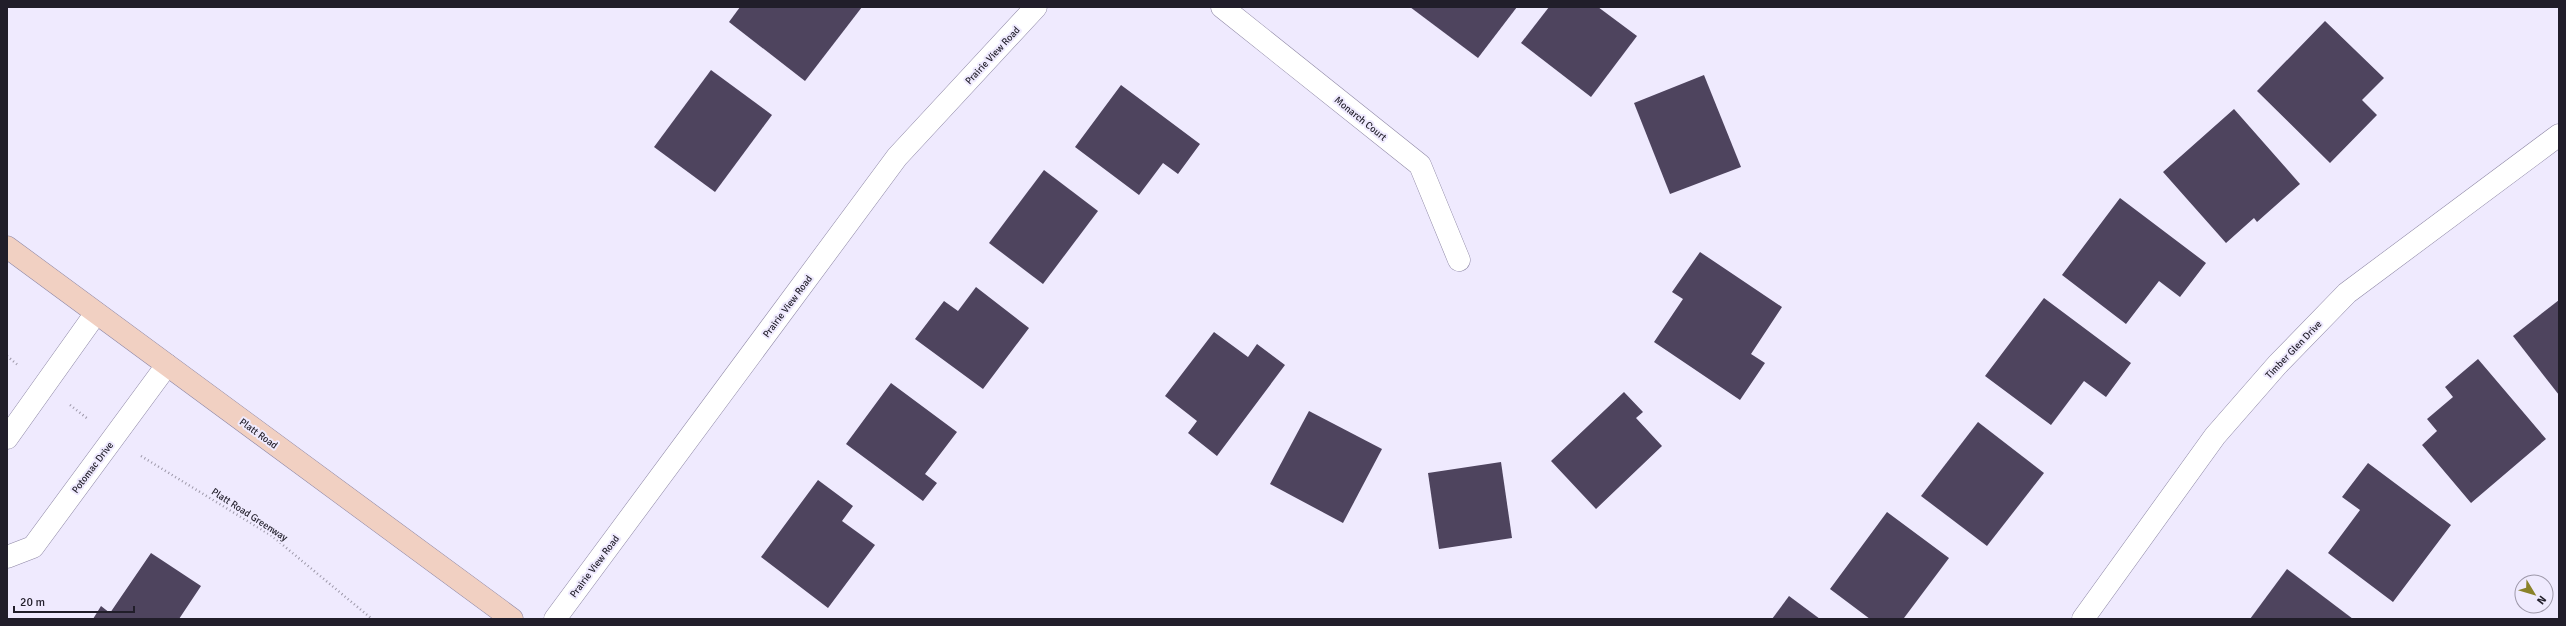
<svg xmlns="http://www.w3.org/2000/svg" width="2566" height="626" font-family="Signika,sans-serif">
	<rect width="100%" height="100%" fill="#efeafe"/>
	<!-- building -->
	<g fill="#4e445e">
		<path d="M740,7H862L805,81L729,22Z"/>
		<path d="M1410,7H1517L1478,58Z"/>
		<path d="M1549,7H1598L1637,36L1591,97L1521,43Z"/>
		<path d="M2325,21L2384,78L2362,100L2377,115L2330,163L2257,91Z"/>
		<path d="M711,70L772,115L715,192L654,147Z"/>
		<path d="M1704,75L1741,167L1670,194L1634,103Z"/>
		<path d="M1121,85L1200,144L1178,174L1163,163L1139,195L1075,147Z"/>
		<path d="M2234,109L2300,184L2257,222L2254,218L2226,243L2163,172Z"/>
		<path d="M1044,170L1098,211L1043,284L989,243Z"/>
		<path d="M2120,198L2206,263L2180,297L2159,281L2126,324L2062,275Z"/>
		<path d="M1700,252L1782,307L1751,354L1765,363L1740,400L1654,342L1683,299L1672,292Z"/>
		<path d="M976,287L1029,328L983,389L915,339L944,301L958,311Z"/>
		<path d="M2044,298L2131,363L2106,397L2084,381L2051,425L1985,376Z"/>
		<path d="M2559,300V395L2513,336Z"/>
		<path d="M1214,332L1248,357L1257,344L1285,365L1217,456L1188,433L1197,421L1165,396Z"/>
		<path d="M2478,359L2546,439L2471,503L2422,445L2437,431L2427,419L2453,397L2445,387Z"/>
		<path d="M891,383L957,432L925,474L937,483L923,501L846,444Z"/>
		<path d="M1624,392L1643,412L1636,418L1662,446L1596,509L1551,461Z"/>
		<path d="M1309,411L1382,449L1343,523L1270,484Z"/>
		<path d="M1978,422L2044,473L1987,546L1921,496Z"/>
		<path d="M1501,462L1512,538L1439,549L1428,473Z"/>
		<path d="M2368,463L2451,525L2393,602L2328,553L2360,510L2342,497Z"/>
		<path d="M818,480L853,506L842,521L875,545L828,608L761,557Z"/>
		<path d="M1887,512L1949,558L1904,618L1906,619H1870L1830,589Z"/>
		<path d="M151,553L201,586L179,619H93L101,606L110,613Z"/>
		<path d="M2287,569L2353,619H2250Z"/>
		<path d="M1789,596L1820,619H1772Z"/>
	</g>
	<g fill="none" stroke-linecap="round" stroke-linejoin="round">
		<!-- street casing -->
		<g stroke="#8e87a5" stroke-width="23">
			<g id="street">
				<path d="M1222,7L1420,165L1459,260"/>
				<path d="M7,438L96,313"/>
				<path d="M7,557L33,547L167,365"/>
				<path d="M555,619L897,157L1036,7"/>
				<path d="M2083,619L2215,436L2277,365L2347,293L2559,135"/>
			</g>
		</g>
		<!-- secondary casing -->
		<g stroke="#8e87a5" stroke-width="23">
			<path id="secondary" d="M7,247L512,619"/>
		</g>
		<!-- path -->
		<g stroke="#9d98a9" stroke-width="2.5" stroke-dasharray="1 3" stroke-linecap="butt">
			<path d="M7,356L19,366"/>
			<path d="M70,405L88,419"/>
			<path d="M141,456L272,536L372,619"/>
		</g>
		<!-- street -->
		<use href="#street" stroke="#fff" stroke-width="22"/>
		<!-- secondary -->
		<use href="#secondary" stroke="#f1d0c2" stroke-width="22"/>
	</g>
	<g text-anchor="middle" stroke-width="4" stroke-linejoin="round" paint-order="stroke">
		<!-- street labels -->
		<g font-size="10" fill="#211e2a" stroke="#efeafe">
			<text transform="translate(992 55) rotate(-47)" y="4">Prairie View Road</text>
			<text transform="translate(1361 118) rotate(39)" y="4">Monarch Court</text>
			<text transform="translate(787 306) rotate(-53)" y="4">Prairie View Road</text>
			<text transform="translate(2293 349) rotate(-46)" y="4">Timber Glen Drive</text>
			<text transform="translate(259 433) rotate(36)" y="4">Platt Road</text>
			<text transform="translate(92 467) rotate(-53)" y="4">Potomac Drive</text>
			<text transform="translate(250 514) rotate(33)" y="4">Platt Road Greenway</text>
			<text transform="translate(594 566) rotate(-53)" y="4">Prairie View Road</text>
		</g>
	</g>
	<!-- border -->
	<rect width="2566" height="626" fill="none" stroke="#211e2a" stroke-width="16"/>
	<!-- north arrow -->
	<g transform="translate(2534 594) rotate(128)"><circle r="19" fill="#efeafe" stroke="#9d98a9"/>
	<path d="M0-3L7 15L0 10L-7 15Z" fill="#8a822a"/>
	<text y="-6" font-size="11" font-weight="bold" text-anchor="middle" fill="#211e2a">N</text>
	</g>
	<!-- scale -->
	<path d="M14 606v6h120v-6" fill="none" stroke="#211e2a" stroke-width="2"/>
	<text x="20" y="606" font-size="12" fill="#211e2a" stroke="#efeafe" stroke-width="3" paint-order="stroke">20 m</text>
</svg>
